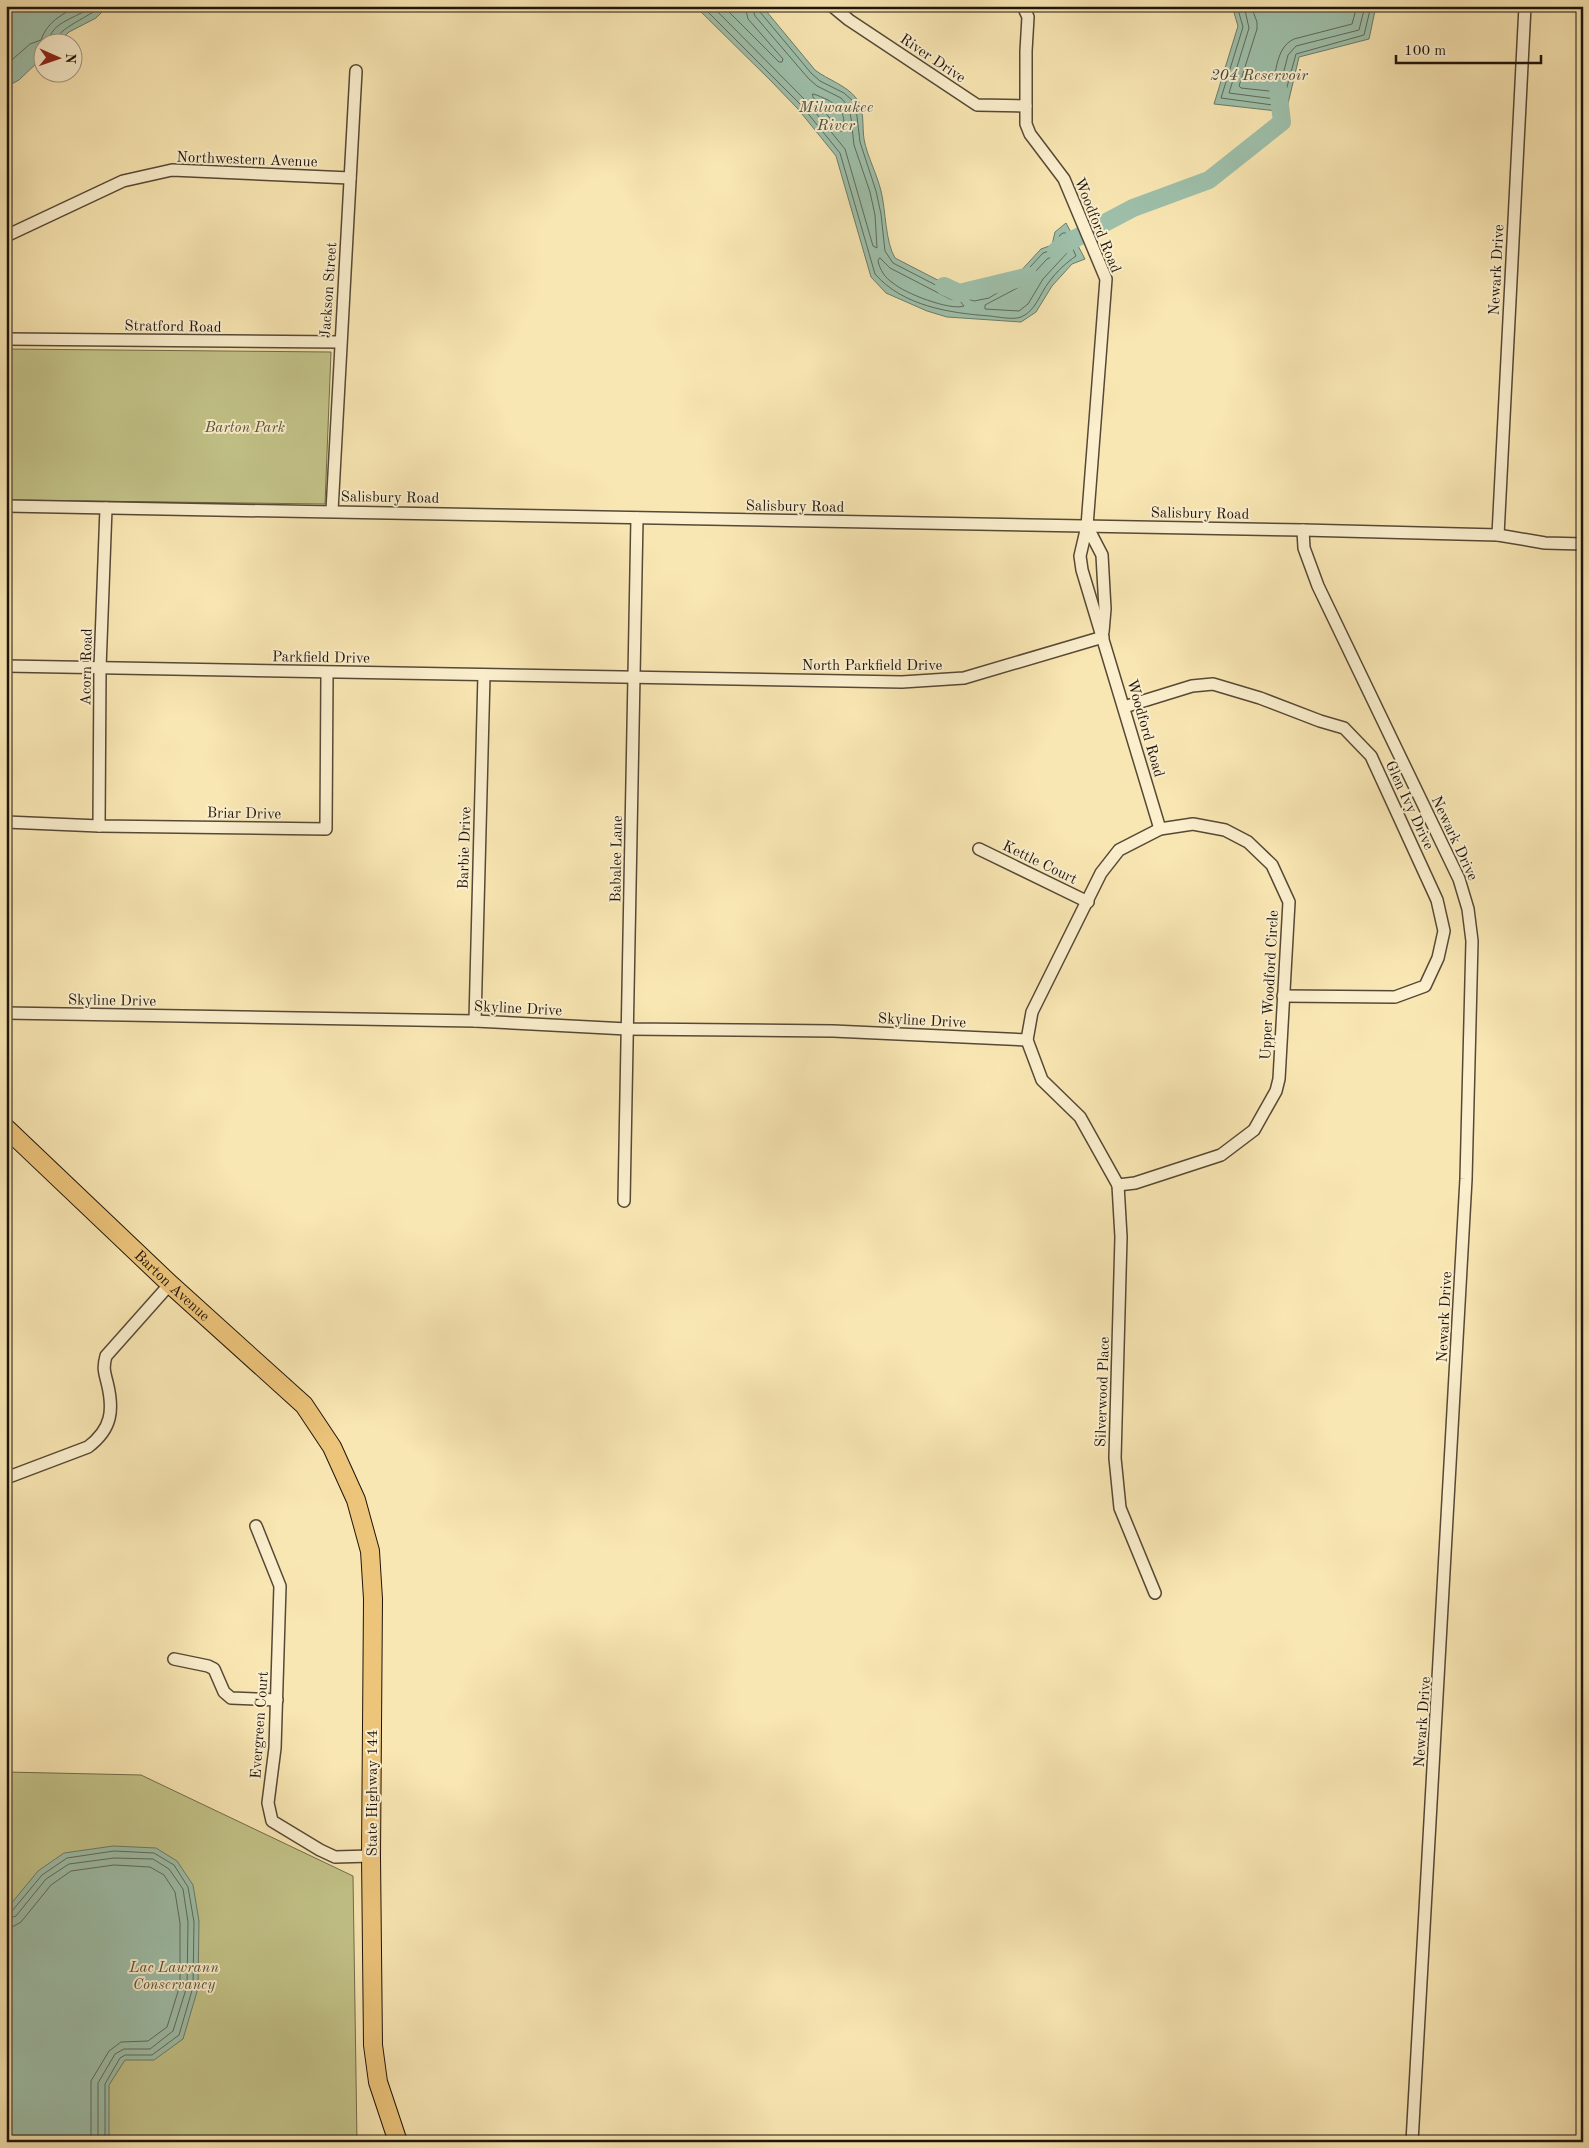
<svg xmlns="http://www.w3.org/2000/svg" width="1589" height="2148" font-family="'Old Standard TT',serif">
	<rect width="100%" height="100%" fill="#f9e7b3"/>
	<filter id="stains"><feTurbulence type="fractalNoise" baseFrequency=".004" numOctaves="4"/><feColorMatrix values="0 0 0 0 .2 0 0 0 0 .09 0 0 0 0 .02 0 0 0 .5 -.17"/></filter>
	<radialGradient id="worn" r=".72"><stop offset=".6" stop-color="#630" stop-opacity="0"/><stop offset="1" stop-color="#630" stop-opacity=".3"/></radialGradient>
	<!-- green -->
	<g fill="#c3c489" stroke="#716c4a">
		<path d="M6,349L331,352L325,504L6,500Z"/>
		<path d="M6,1772L141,1775L353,1876L357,2142H6Z"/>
	</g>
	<!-- water -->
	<g fill="#9ec0ab" stroke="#6b7b6b">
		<path d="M6,6H108L96,18L69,32L58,42H42V58L19,80L6,87Z"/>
		<path d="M695,6H762L815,70C828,80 846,85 856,98C865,109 862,126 864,139C867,156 877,174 881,191C886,211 885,241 895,258L955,289L963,290L974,296L987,293L1016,276L1041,249L1052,245L1055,232L1066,223L1085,259L1072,264L1052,286L1036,312L1021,322L947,317L927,311L886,293L871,277L836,156L798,109L771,81Z"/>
		<path d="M1232,6H1376L1369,39L1299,57L1286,112L1214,104L1238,26Z"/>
		<path d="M113,1846L156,1848L177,1861L193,1885L199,1921L198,1988L183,2039L154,2060H125L109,2085V2142H6V1910L38,1871L64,1853Z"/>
	</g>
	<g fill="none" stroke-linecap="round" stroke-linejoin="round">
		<!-- shore -->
		<g stroke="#5e6a5b" stroke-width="1">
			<path d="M702,6L801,105L840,153L875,274C903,306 949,313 990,316C999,317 1013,320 1021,317C1036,311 1040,293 1049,282C1057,271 1066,263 1076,256L1066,233H1063L1060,235L1055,249L1043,253L1018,280L989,298L974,301L953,294L893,263L885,251L881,214L876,191L860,142L856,108L853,101L844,93L820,81L811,73L760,12L759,6"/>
			<path d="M712,6L806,101L845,149L873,246L877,248L875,215L870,192L854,145L851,118L848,106L841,98L817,86L808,78L755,16L752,6"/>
			<path d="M723,6L779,62H782L783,59L748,19L745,6"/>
			<path d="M1237,6L1243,27L1221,98L1280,106L1282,105L1296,54L1364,35L1371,6"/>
			<path d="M1244,6L1249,28L1229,93L1275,99L1277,98L1288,55L1296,46L1359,30L1365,6"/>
			<path d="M1251,6L1257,22V29L1239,86L1241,88L1269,91L1272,90C1276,73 1276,47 1294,39L1352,24L1357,6"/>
			<path d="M49,42C50,21 79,18 92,6"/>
			<path d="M55,42C57,28 90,17 101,6"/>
			<path d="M6,65L30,44L41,40C47,22 62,14 78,6"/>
			<path d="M813,94C818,95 823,98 828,100C842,108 846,116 843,131H840L813,97Z"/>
			<path d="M1063,248H1066L1067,253L1043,279L1028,304L1019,311L985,309V305L1023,285L1047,259L1058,254Z"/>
			<path d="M880,258L890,268L950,299L960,301L964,306C950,311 904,293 893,283C885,278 880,270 878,261Z"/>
			<path d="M6,1913L12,1911L42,1875L67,1858L114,1851L154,1853L174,1865L188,1887L194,1922L193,1987L179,2035L152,2055H125L120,2058L105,2084V2142"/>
			<path d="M6,1919L16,1916L46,1879L69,1864L114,1858L153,1859L169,1869L183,1889L188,1922L187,1986L173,2031L150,2049H124L115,2054L98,2083V2142"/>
			<path d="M6,1927L14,1926L21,1922L51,1885L71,1871L114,1865L150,1867L164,1875L175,1892L180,1923V1985L167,2027L148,2041L121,2042L109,2051L91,2081V2142"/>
		</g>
		<!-- river -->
		<g stroke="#9ec0ab" stroke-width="18">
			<path d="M1056,251L1061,246L1133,208L1209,180L1282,122L1278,89"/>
			<path d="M944,286L959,293L1029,276"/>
		</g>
		<!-- street casing -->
		<g stroke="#564935" stroke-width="14">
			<g id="street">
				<path d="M832,6L849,20L977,105L1026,106"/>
				<path d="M1023,6L1028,17L1026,51V124L1030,134L1064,179L1106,279L1087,526L1080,556L1082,570L1160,829"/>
				<path d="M6,236L123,181L172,170L350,178"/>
				<path d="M6,339L340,342"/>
				<path d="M6,506L1303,530L1498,535L1545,543L1583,544"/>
				<path d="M332,511L356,71"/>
				<path d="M1087,526L1102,555L1105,609L1103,632"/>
				<path d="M1303,530L1304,548L1318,586L1459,879L1468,909L1472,941L1466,1179L1412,2142"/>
				<path d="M1498,535L1525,6"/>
				<path d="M6,666L902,682L964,678L1103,637"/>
				<path d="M1124,707L1192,686L1213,684L1260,698L1320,721L1344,728L1371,756L1437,900L1444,931L1438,958L1425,986L1395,997L1283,996"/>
				<path d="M6,822L99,826L326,829L327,673"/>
				<path d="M1193,824L1225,830L1248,842L1272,865L1289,902L1279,1079L1276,1091L1254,1130L1221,1155L1135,1183L1118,1185L1080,1117L1042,1080L1027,1040L1032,1012L1101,873L1119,850L1160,829Z"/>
				<path d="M99,826L100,668L106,508"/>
				<path d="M979,849L1088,902"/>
				<path d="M6,1013L475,1021L627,1029L833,1031L1027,1040"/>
				<path d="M475,1021L484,675"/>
				<path d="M1118,1185L1121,1237L1115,1458L1120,1508L1155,1593"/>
				<path d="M624,1201L637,518"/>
				<path d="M6,1478L88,1447C112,1429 114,1410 107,1382C104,1371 103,1367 106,1356L170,1284"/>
				<path d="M256,1526L280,1586L275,1748L268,1803L272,1821L320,1850L335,1857L371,1856"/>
				<path d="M174,1659L208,1666L214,1669L224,1692L231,1698L277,1700"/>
			</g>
		</g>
		<!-- primary casing -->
		<g stroke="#1f140b" stroke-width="20">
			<g id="primary">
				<path id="s1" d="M6,1128L170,1284L304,1405L332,1447L356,1500L370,1551L373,1599L371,1856L373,2045L378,2082L398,2142"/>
			</g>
		</g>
		<!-- street -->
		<use href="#street" stroke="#fbefce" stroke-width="11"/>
		<!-- primary -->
		<use href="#primary" stroke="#ecc47a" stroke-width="18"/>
	</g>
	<g text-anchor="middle" stroke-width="4" stroke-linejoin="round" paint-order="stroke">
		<!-- street labels -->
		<g font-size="15" fill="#1f140b" stroke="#fbefce">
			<text transform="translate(933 58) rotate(34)" y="5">River Drive</text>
			<text transform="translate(247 159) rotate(2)" y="5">Northwestern Avenue</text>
			<text transform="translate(1098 225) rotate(68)" y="5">Woodford Road</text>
			<text transform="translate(1496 270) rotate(-87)" y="5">Newark Drive</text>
			<text transform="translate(328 290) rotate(-86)" y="5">Jackson Street</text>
			<text transform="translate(173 326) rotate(1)" y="5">Stratford Road</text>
			<text transform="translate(390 497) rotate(1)" y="5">Salisbury Road</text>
			<text transform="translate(795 506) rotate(1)" y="5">Salisbury Road</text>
			<text transform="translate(1200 513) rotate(1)" y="5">Salisbury Road</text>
			<text transform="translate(321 657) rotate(1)" y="5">Parkfield Drive</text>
			<text x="872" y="670">North Parkfield Drive</text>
			<text transform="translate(86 667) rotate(-89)" y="5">Acorn Road</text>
			<text transform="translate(1146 728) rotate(74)" y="5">Woodford Road</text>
			<text transform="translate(1410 805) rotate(65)" y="5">Glen Ivy Drive</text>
			<text transform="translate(244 813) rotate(1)" y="5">Briar Drive</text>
			<text transform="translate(1455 838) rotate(65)" y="5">Newark Drive</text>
			<text transform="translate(464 848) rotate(-88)" y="5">Barbie Drive</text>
			<text transform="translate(616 859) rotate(-89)" y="5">Babalee Lane</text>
			<text transform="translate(1040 862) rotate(26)" y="5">Kettle Court</text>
			<text transform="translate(1269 985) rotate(-87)" y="5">Upper Woodford Circle</text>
			<text transform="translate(112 1000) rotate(1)" y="5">Skyline Drive</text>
			<text transform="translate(518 1008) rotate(3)" y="5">Skyline Drive</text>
			<text transform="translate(922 1020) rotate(3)" y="5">Skyline Drive</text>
			<text dy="5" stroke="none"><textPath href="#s1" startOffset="229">Barton Avenue</textPath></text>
			<text transform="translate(1444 1317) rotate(-87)" y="5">Newark Drive</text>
			<text transform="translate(1102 1392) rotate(-88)" y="5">Silverwood Place</text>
			<text transform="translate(1422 1722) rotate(-86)" y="5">Newark Drive</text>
			<text transform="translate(259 1725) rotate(-86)" y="5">Evergreen Court</text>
			<text transform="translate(372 1793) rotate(-90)" y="5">State Highway 144</text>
		</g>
		<!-- park labels -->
		<g font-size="15" font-style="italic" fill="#585237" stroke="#fbefce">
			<text x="245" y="432">Barton Park</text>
			<text x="174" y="1972">Lac Lawrann<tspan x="174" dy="17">Conservancy</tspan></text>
		</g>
		<!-- water labels -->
		<g font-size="16" font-style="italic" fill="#4b5043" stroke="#fbefce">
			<text x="1259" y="80">204 Reservoir</text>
			<text x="836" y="112">Milwaukee<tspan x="836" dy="18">River</tspan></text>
		</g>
	</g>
	<!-- margin -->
	<rect width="1589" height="2148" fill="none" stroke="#f9e7b3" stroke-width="25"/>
	<rect x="8" y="8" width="1574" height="2133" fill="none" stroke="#1f140b" stroke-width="2.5"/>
	<rect x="12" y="12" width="1564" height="2123" fill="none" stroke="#1f140b"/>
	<!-- north arrow -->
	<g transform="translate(58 58) rotate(92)"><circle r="24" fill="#fbefce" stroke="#a39780"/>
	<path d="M0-4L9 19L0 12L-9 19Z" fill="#8f2418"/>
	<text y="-8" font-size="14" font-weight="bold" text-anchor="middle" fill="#1f140b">N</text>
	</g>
	<!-- scale -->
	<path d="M1396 55v8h145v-8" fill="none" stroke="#1f140b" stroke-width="2.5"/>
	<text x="1404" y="55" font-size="15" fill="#1f140b" stroke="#fbefce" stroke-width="4" paint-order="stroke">100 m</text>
	<rect width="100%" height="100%" filter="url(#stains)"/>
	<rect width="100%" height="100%" fill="url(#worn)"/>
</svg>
